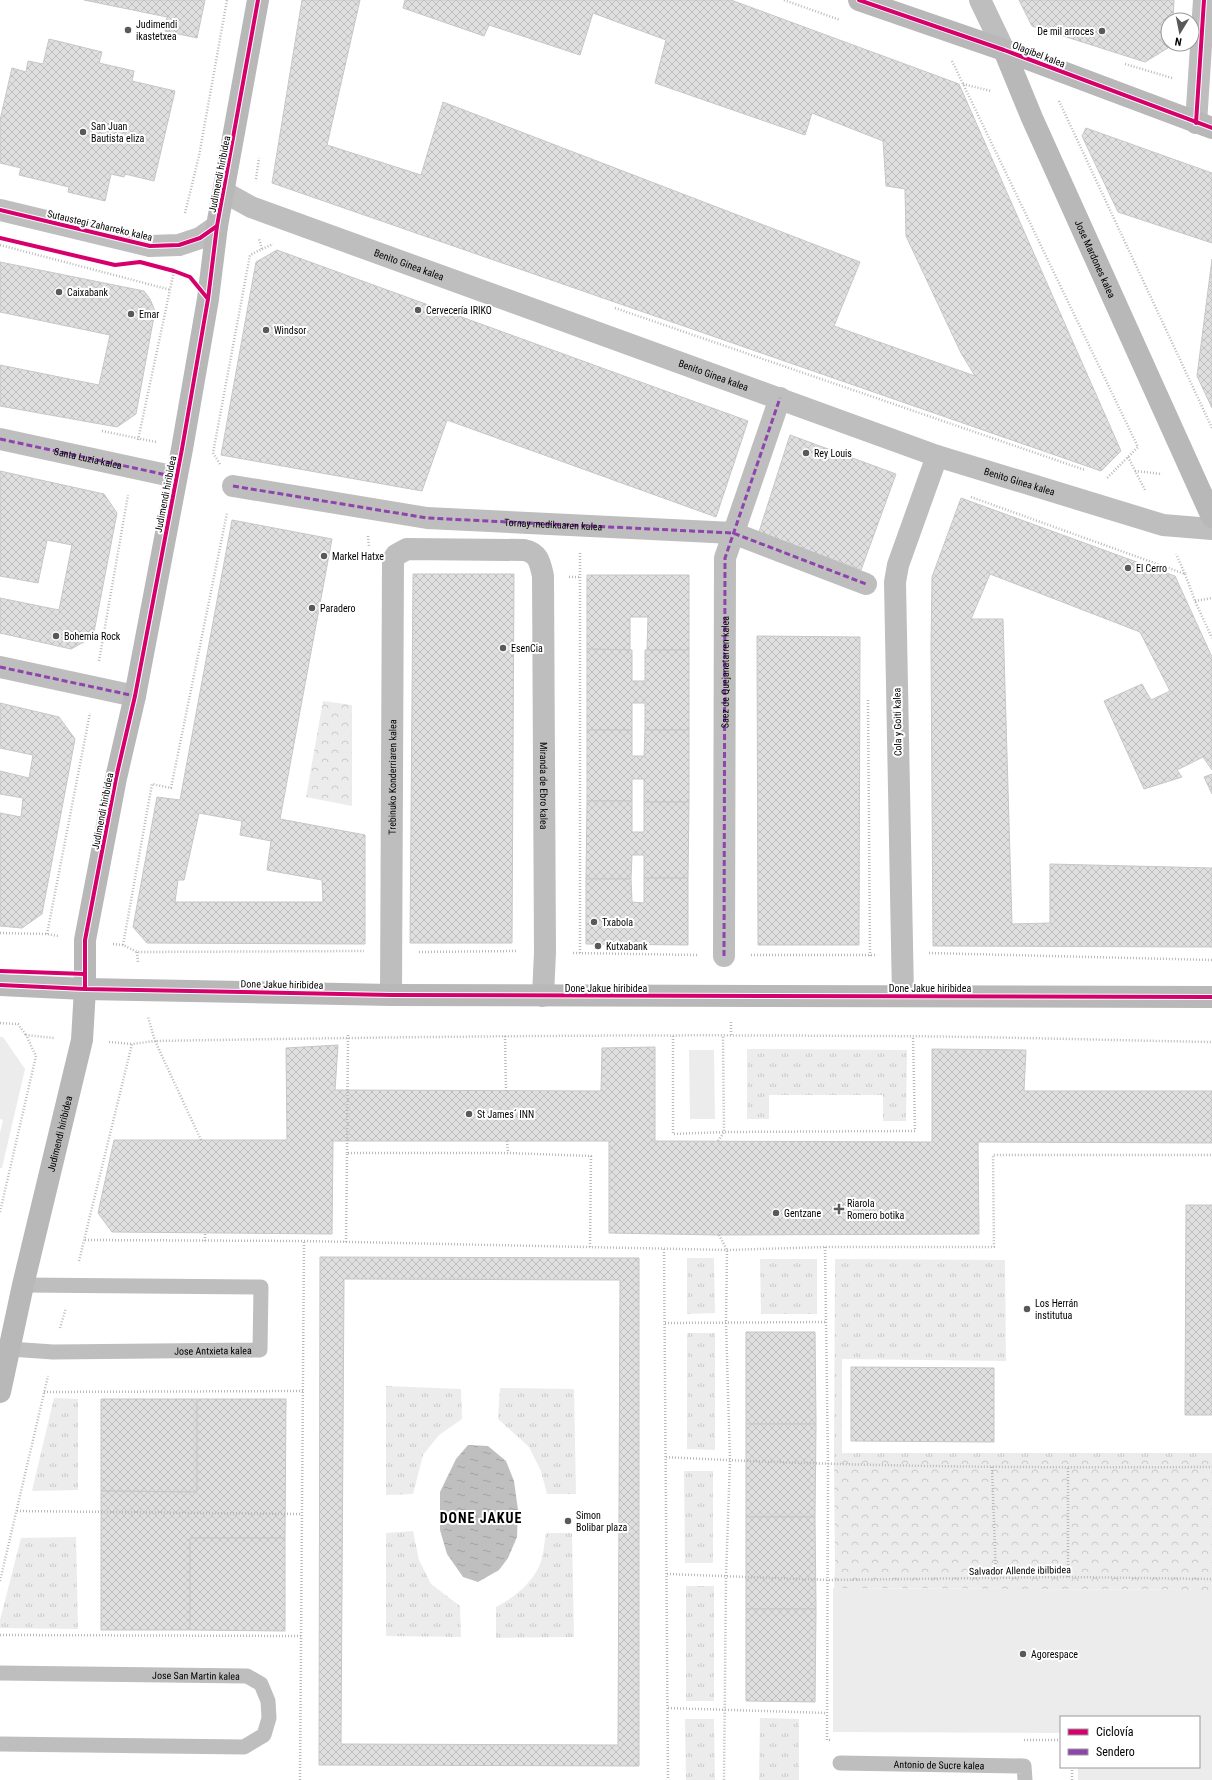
<svg xmlns="http://www.w3.org/2000/svg" width="1212" height="1780" font-family="'Roboto Condensed',sans-serif">
	<defs>
		<pattern id="grass-tufts" width="24" height="20" patternUnits="userSpaceOnUse"><rect width="24" height="20" fill="#ececec"/><path d="M3 7l-1-3M5 7V3M7 7l1-3M15 17l-1-3M17 17v-4M19 17l1-3" fill="none" stroke="#c9c9c9"/></pattern>
		<pattern id="park-crowns" width="20" height="18" patternUnits="userSpaceOnUse"><rect width="20" height="18" fill="#ececec"/><path d="M2 6a3 3 0 1 1 6 0M12 15a3 3 0 1 1 6 0" fill="none" stroke="#c9c9c9"/></pattern>
		<pattern id="water-ripples" width="26" height="14" patternUnits="userSpaceOnUse"><rect width="26" height="14" fill="#bfbfbf"/><path d="M2 4q2-2 4 0t4 0M15 11q2-2 4 0t4 0" fill="none" stroke="#a2a2a2"/></pattern>
		<pattern id="building-cross-hatch" width="8" height="8" patternUnits="userSpaceOnUse"><rect width="8" height="8" fill="#dfdfdf"/><path d="M0 0l8 8M0 8l8-8" fill="none" stroke="#bebebe"/></pattern>
	</defs>
	<rect width="100%" height="100%" fill="#fff"/>
	<!-- grass -->
	<g fill="url(#grass-tufts)">
		<path d="M747,1049L907,1050L906,1121H883V1095H769V1119H747Z"/>
		<path d="M687,1258H714L715,1313L687,1314Z"/>
		<path d="M760,1259H817V1314H761Z"/>
		<path d="M835,1259L1005,1260L1006,1361L842,1359V1453H1212V1457H834Z"/>
		<path d="M687,1333H715V1450L687,1449Z"/>
		<path d="M386,1386L461,1389L462,1419L439,1435L423,1455L413,1494L386,1495Z"/>
		<path d="M500,1388L574,1389L576,1494H547L541,1471L529,1447L498,1419Z"/>
		<path d="M54,1398L78,1399V1490L32,1491Z"/>
		<path d="M684,1471H713V1563H685Z"/>
		<path d="M413,1531L419,1560L431,1584L460,1606L461,1637L386,1636V1533Z"/>
		<path d="M546,1533H572L574,1637L496,1638V1607C513,1599 533,1582 540,1564C544,1555 544,1543 546,1533Z"/>
		<path d="M76,1537L78,1629L0,1628V1620L21,1538Z"/>
		<rect x="686" y="1586" width="28" height="115"/>
		<path d="M760,1718L799,1719V1780H759Z"/>
		<path d="M685,1719H714L715,1780H686Z"/>
	</g>
	<!-- park -->
	<g fill="url(#park-crowns)">
		<path d="M323,701L352,705V806L306,797Z"/>
		<path d="M834,1457H1212V1590L834,1588L835,1568Z"/>
	</g>
	<!-- garden -->
	<g fill="#ececec">
		<path d="M0,1037H3L25,1069L2,1168H0V1133L3,1120L0,1119Z"/>
		<path d="M689,1050H714L715,1119H690Z"/>
		<path d="M833,1588L1212,1590V1780H1078V1767H1199V1717H1061V1733L833,1732Z"/>
	</g>
	<!-- water -->
	<path fill="url(#water-ripples)" d="M468,1445L488,1446L506,1461L514,1481L518,1510L517,1537L508,1558L499,1570L478,1582L463,1577L447,1554L440,1530V1492L456,1459Z"/>
	<!-- building -->
	<g fill="url(#building-cross-hatch)" stroke="#c7c7c7" fill-rule="evenodd">
		<path d="M84,0H205L197,38L165,31L167,17Z"/>
		<path d="M302,0H360L327,145L421,175L443,102L860,262L834,326L975,376L961,353L906,236L905,189L886,186L883,141L812,113L805,135L655,83L666,40L593,13L580,55L489,25L484,36L403,8L405,0H731L959,84L1121,451L1101,471L272,183Z"/>
		<path d="M1019,0H1174L1173,20H1168V44H1171V46L1145,62L1032,26Z"/>
		<path d="M49,39L102,52L99,63L134,71L132,81L175,91L154,181L125,174L124,177L111,174L105,201L68,192L69,187L19,175L21,168L0,163V120L12,68L26,72L28,61L43,64Z"/>
		<path d="M1086,128L1212,173V243L1118,212L1082,136Z"/>
		<path d="M277,250L748,421L716,517L447,420L422,491L221,455L256,262Z"/>
		<path d="M1212,259V408L1197,376Z"/>
		<path d="M0,262L144,291L150,299L155,311L136,414L117,427L0,406V365L99,385L110,335L0,312Z"/>
		<path d="M790,435L896,474L861,570L759,532Z"/>
		<path d="M0,471L104,494L117,513L93,637L71,649L0,633V598L59,610L72,545L47,540L38,583L0,576Z"/>
		<path d="M961,498L1175,576L1212,657V770L1203,757L1177,770L1182,777L1144,789L1104,701L1142,684L1151,700L1170,691L1140,632L990,574L971,619H1003L1012,924L1050,923V864L1212,868V947L933,946L931,646L932,577Z"/>
		<path d="M232,520L332,539L280,819L365,835V944L147,943L133,927L157,797L180,800ZM199,813L242,821L240,835L271,841L267,870L322,880L323,902H175L178,880H184Z"/>
		<path d="M413,574H514L512,943H410Z"/>
		<path d="M587,575H689V650H647L648,617H630V650L587,649Z"/>
		<path d="M757,636L860,637L859,945H758Z"/>
		<path d="M587,649L632,650V681H645V650H689V730H645V703H632V730H587Z"/>
		<path d="M0,703L59,717L75,739L42,914L22,928L0,926V813L21,817L23,798L0,794V771L29,778L33,755L0,748Z"/>
		<path d="M587,730H632V756H644L645,730H689V802H644V779H632V801H587Z"/>
		<path d="M1212,774V794L1204,777Z"/>
		<path d="M587,801H632V832H644V802H689L688,878H644V855H632L631,879H586Z"/>
		<path d="M644,878H688V945L586,944V879H631L632,902L644,903Z"/>
		<path d="M338,1045L335,1090L601,1091L602,1048L655,1047V1141L932,1142V1049L1026,1050L1024,1091H1212V1143L978,1142L979,1234L719,1235L609,1233V1141H333L332,1234L112,1232L98,1213L114,1140H287L286,1048Z"/>
		<path d="M1186,1205H1212V1415H1185Z"/>
		<path d="M320,1257L639,1258V1766L319,1765ZM344,1279L620,1280L618,1745L341,1744Z"/>
		<path d="M746,1332H815L816,1424H746Z"/>
		<path d="M851,1367L994,1368V1442L851,1441Z"/>
		<path d="M101,1399H197V1492L101,1491Z"/>
		<path d="M197,1399H286L285,1538H190V1630H101V1491L197,1492Z"/>
		<path d="M746,1424H816L815,1517H746Z"/>
		<path d="M746,1517H815L816,1609H746Z"/>
		<path d="M190,1538H285V1631L190,1630Z"/>
		<path d="M746,1609H816L815,1702L746,1701Z"/>
	</g>
	<g fill="none" stroke-linecap="round" stroke-linejoin="round">
		<!-- path -->
		<g stroke="#b9b9b9" stroke-width="2.5" stroke-dasharray="1 2" stroke-linecap="butt">
			<path d="M784,0L840,20"/>
			<path d="M952,61L1138,447L1107,478"/>
			<path d="M1125,64L1172,78"/>
			<path d="M963,84L991,91"/>
			<path d="M1059,101L1212,428"/>
			<path d="M256,179L259,158"/>
			<path d="M185,213L199,156L227,0"/>
			<path d="M0,245L171,290"/>
			<path d="M262,249L273,244"/>
			<path d="M615,308L1085,470"/>
			<path d="M102,431L156,442"/>
			<path d="M138,440L174,271"/>
			<path d="M1128,457L1145,490"/>
			<path d="M220,464L213,453L250,255L262,249L259,239"/>
			<path d="M1135,471L1162,474"/>
			<path d="M971,497L1185,574L1176,554"/>
			<path d="M368,536L369,547"/>
			<path d="M1185,574L1195,601L1212,638"/>
			<path d="M569,577H581"/>
			<path d="M1195,601L1212,598"/>
			<path d="M99,661L128,495"/>
			<path d="M868,700L870,956"/>
			<path d="M0,933L47,934L58,936"/>
			<path d="M47,934L90,713"/>
			<path d="M113,944L123,945L137,952L364,951"/>
			<path d="M123,945L152,784L171,788L227,513"/>
			<path d="M137,952L138,963"/>
			<path d="M419,952L518,951"/>
			<path d="M573,953L698,955"/>
			<path d="M580,953V552"/>
			<path d="M929,953L1212,960"/>
			<path d="M751,955H876"/>
			<path d="M731,1022V1035"/>
			<path d="M0,1023L18,1024L26,1035"/>
			<path d="M505,1036L506,1091"/>
			<path d="M673,1036V1134L724,1132L915,1131L913,1037"/>
			<path d="M109,1042L132,1044"/>
			<path d="M201,1140L155,1041C390,1037 626,1034 861,1036C978,1036 1095,1040 1212,1042"/>
			<path d="M507,1141L508,1153"/>
			<path d="M718,1141L724,1132L723,1036"/>
			<path d="M347,1153L348,1035"/>
			<path d="M0,1212L36,1056L26,1035L54,1038"/>
			<path d="M719,1235L727,1250L726,1323L730,1461L726,1576L724,1780"/>
			<path d="M85,1240L304,1241L727,1250L825,1247H994L993,1155H1212"/>
			<path d="M205,1241V1234"/>
			<path d="M346,1242L347,1153H508L591,1156L590,1247"/>
			<path d="M825,1247L828,1465L827,1740H831"/>
			<path d="M664,1249L668,1780"/>
			<path d="M79,1261L132,1044L155,1041L148,1017"/>
			<path d="M665,1323L826,1322"/>
			<path d="M60,1328L66,1308"/>
			<path d="M44,1392L303,1391"/>
			<path d="M666,1457C848,1467 1030,1468 1212,1467"/>
			<path d="M992,1467L996,1578"/>
			<path d="M1068,1468V1577"/>
			<path d="M17,1511L302,1514"/>
			<path d="M667,1574L828,1580L1068,1577L1212,1579"/>
			<path d="M0,1581L48,1376"/>
			<path d="M0,1635L301,1636"/>
			<path d="M668,1708L827,1713"/>
			<path d="M1024,1740H1061"/>
			<path d="M300,1780L304,1241"/>
			<path d="M1072,1780V1767"/>
		</g>
		<!-- service -->
		<g stroke="#bebebe" stroke-width="15">
			<path id="s1" d="M10,1349L53,1352L260,1350L261,1287L23,1285"/>
			<path id="s2" d="M0,1673L247,1676L261,1684L268,1701L269,1718L264,1735L244,1747L0,1744"/>
			<path id="s3" d="M840,1763L1024,1766L1025,1780"/>
		</g>
		<!-- pedestrian -->
		<g stroke="#bebebe" stroke-width="22">
			<path d="M233,486L427,518L733,533L866,584"/>
			<path id="s4" d="M724,956L725,558L780,398"/>
		</g>
		<!-- minor -->
		<g stroke="#bebebe" stroke-width="22">
			<path d="M980,0L1004,50"/>
			<path d="M1196,123L1204,0"/>
			<path id="s5" d="M224,192L251,207L937,456L1163,525L1212,529"/>
			<path d="M0,210L150,246L179,245L200,238L217,226"/>
			<path d="M0,439L176,477"/>
			<path d="M0,667L135,696"/>
			<path id="s6" d="M391,995L393,560L396,555L407,549L524,550C539,553 540,563 543,576L545,952L543,996"/>
			<path d="M903,996L895,582L898,565L937,456"/>
		</g>
		<!-- secondary -->
		<g stroke="#b8b8b8" stroke-width="22">
			<path d="M859,0L1004,50L1212,128"/>
			<path id="s7" d="M1004,50L1032,118L1212,517"/>
			<path d="M0,985L85,989L391,995L1212,997"/>
			<path id="s8" d="M0,1392L23,1285L82,1040L85,989V940L116,778L135,696L182,449L208,299L217,226L258,0"/>
		</g>
		<!-- quiet -->
		<g stroke="#8e44ad" stroke-width="3" stroke-dasharray="6 3" stroke-linecap="butt">
			<path id="s9" d="M0,439L176,477"/>
			<path id="s10" d="M233,486L427,518L733,533L866,584"/>
			<path d="M0,667L135,696"/>
			<path d="M724,956L725,558L780,398"/>
		</g>
		<!-- cycleway casing -->
		<g stroke="#fff" stroke-width="6">
			<g id="cycleway">
				<path d="M859,0L1004,50L1212,128"/>
				<path d="M1196,123L1204,0"/>
				<path d="M0,210L150,246L179,245L200,238L217,226"/>
				<path d="M0,238L115,265L140,262L174,271L190,277L208,299"/>
				<path d="M0,971L85,974"/>
				<path d="M0,985L85,989L391,995L1212,997"/>
				<path d="M85,989V940L116,778L135,696L182,449L208,299L217,226L258,0"/>
			</g>
		</g>
		<!-- cycleway -->
		<use href="#cycleway" stroke="#d6006c" stroke-width="4"/>
	</g>
	<!-- markers -->
	<g fill="#595959" stroke="#fff" stroke-width="1.5">
		<circle cx="128" cy="30" r="4"/>
		<circle cx="1102" cy="31" r="4"/>
		<circle cx="83" cy="132" r="4"/>
		<circle cx="59" cy="292" r="4"/>
		<circle cx="418" cy="310" r="4"/>
		<circle cx="131" cy="314" r="4"/>
		<circle cx="266" cy="330" r="4"/>
		<circle cx="806" cy="453" r="4"/>
		<circle cx="324" cy="556" r="4"/>
		<circle cx="1128" cy="568" r="4"/>
		<circle cx="312" cy="608" r="4"/>
		<circle cx="56" cy="636" r="4"/>
		<circle cx="503" cy="648" r="4"/>
		<circle cx="594" cy="922" r="4"/>
		<circle cx="598" cy="946" r="4"/>
		<circle cx="469" cy="1114" r="4"/>
		<path d="M837 1203h4v4h4v4h-4v4h-4v-4h-4v-4h4z"/>
		<circle cx="776" cy="1213" r="4"/>
		<circle cx="1027" cy="1309" r="4"/>
		<circle cx="568" cy="1521" r="4"/>
		<circle cx="1023" cy="1654" r="4"/>
	</g>
	<g text-anchor="middle" stroke-width="4" stroke-linejoin="round" paint-order="stroke">
		<!-- poi labels -->
		<g font-size="10" fill="#000" stroke="#fff" text-anchor="start">
			<text x="136" y="28">Judimendi<tspan x="136" dy="12">ikastetxea</tspan></text>
			<text x="1094" y="35" text-anchor="end">De mil arroces</text>
			<text x="91" y="130">San Juan<tspan x="91" dy="12">Bautista eliza</tspan></text>
			<text x="67" y="296">Caixabank</text>
			<text x="426" y="314">Cervecería IRIKO</text>
			<text x="139" y="318">Emar</text>
			<text x="274" y="334">Windsor</text>
			<text x="814" y="457">Rey Louis</text>
			<text x="332" y="560">Markel Hatxe</text>
			<text x="1136" y="572">El Cerro</text>
			<text x="320" y="612">Paradero</text>
			<text x="64" y="640">Bohemia Rock</text>
			<text x="511" y="652">EsenCia</text>
			<text x="602" y="926">Txabola</text>
			<text x="606" y="950">Kutxabank</text>
			<text x="477" y="1118">St James´ INN</text>
			<text x="847" y="1207">Riarola<tspan x="847" dy="12">Romero botika</tspan></text>
			<text x="784" y="1217">Gentzane</text>
			<text x="1035" y="1307">Los Herrán<tspan x="1035" dy="12">institutua</tspan></text>
			<text x="576" y="1519">Simon<tspan x="576" dy="12">Bolibar plaza</tspan></text>
			<text x="1031" y="1658">Agorespace</text>
		</g>
		<!-- street labels -->
		<g font-size="10" fill="#000" stroke="#fff">
			<text transform="translate(1039 54) rotate(21)" y="4">Olagibel kalea</text>
			<text transform="translate(219 174) rotate(-79)" y="4">Judimendi hiribidea</text>
			<text transform="translate(100 225) rotate(13)" y="4">Sutaustegi Zaharreko kalea</text>
			<text dy="4" stroke="none"><textPath href="#s7" startOffset="228">Jose Mardones kalea</textPath></text>
			<text dy="4" stroke="none"><textPath href="#s5" startOffset="199">Benito Ginea kalea</textPath></text>
			<text dy="4" stroke="none"><textPath href="#s5" startOffset="523">Benito Ginea kalea</textPath></text>
			<text dy="4" stroke="none"><textPath href="#s9" startOffset="90">Santa Luzia kalea</textPath></text>
			<text dy="4" stroke="none"><textPath href="#s5" startOffset="847">Benito Ginea kalea</textPath></text>
			<text transform="translate(165 494) rotate(-79)" y="4">Judimendi hiribidea</text>
			<text dy="4" stroke="none"><textPath href="#s10" startOffset="323">Tornay medikuaren kalea</textPath></text>
			<text dy="4" stroke="none"><textPath href="#s4" startOffset="284">Saez de Quejanatarren kalea</textPath></text>
			<text transform="translate(897 722) rotate(-91)" y="4">Cola y Goiti kalea</text>
			<text dy="4" stroke="none"><textPath href="#s6" startOffset="218">Trebinuko Konderriaren kalea</textPath></text>
			<text dy="4" stroke="none"><textPath href="#s6" startOffset="815">Miranda de Ebro kalea</textPath></text>
			<text transform="translate(102 811) rotate(-79)" y="4">Judimendi hiribidea</text>
			<text transform="translate(282 984) rotate(1)" y="4">Done Jakue hiribidea</text>
			<text x="606" y="992">Done Jakue hiribidea</text>
			<text x="930" y="992">Done Jakue hiribidea</text>
			<text dy="4" stroke="none"><textPath href="#s8" startOffset="265">Judimendi hiribidea</textPath></text>
			<text dy="4" stroke="none"><textPath href="#s1" startOffset="203">Jose Antxieta kalea</textPath></text>
			<text transform="translate(1020 1570) rotate(-1)" y="4">Salvador Allende ibilbidea</text>
			<text dy="4" stroke="none"><textPath href="#s2" startOffset="196">Jose San Martin kalea</textPath></text>
			<text dy="4" stroke="none"><textPath href="#s3" startOffset="99">Antonio de Sucre kalea</textPath></text>
		</g>
		<!-- district labels -->
		<g font-size="14" font-weight="bold" letter-spacing="1" fill="#000" stroke="#fff">
			<text x="481" y="1523">DONE JAKUE</text>
		</g>
	</g>
	<!-- legend -->
	<rect x="1060" y="1716" width="140" height="52" fill="#ffffff" stroke="#999999"/>
	<rect x="1068" y="1729" width="20" height="6" fill="#d6006c" stroke="#999999"/>
	<text x="1096" y="1736" font-size="12" fill="#000000">Ciclovía</text>
	<rect x="1068" y="1749" width="20" height="6" fill="#8e44ad" stroke="#999999"/>
	<text x="1096" y="1756" font-size="12" fill="#000000">Sendero</text>
	<!-- north arrow -->
	<g transform="translate(1180 32) rotate(190)"><circle r="19" fill="#ffffff" stroke="#999999"/>
	<path d="M0-3L7 15L0 10L-7 15Z" fill="#595959"/>
	<text y="-6" font-size="11" font-weight="bold" text-anchor="middle" fill="#000000">N</text>
	</g>
</svg>
